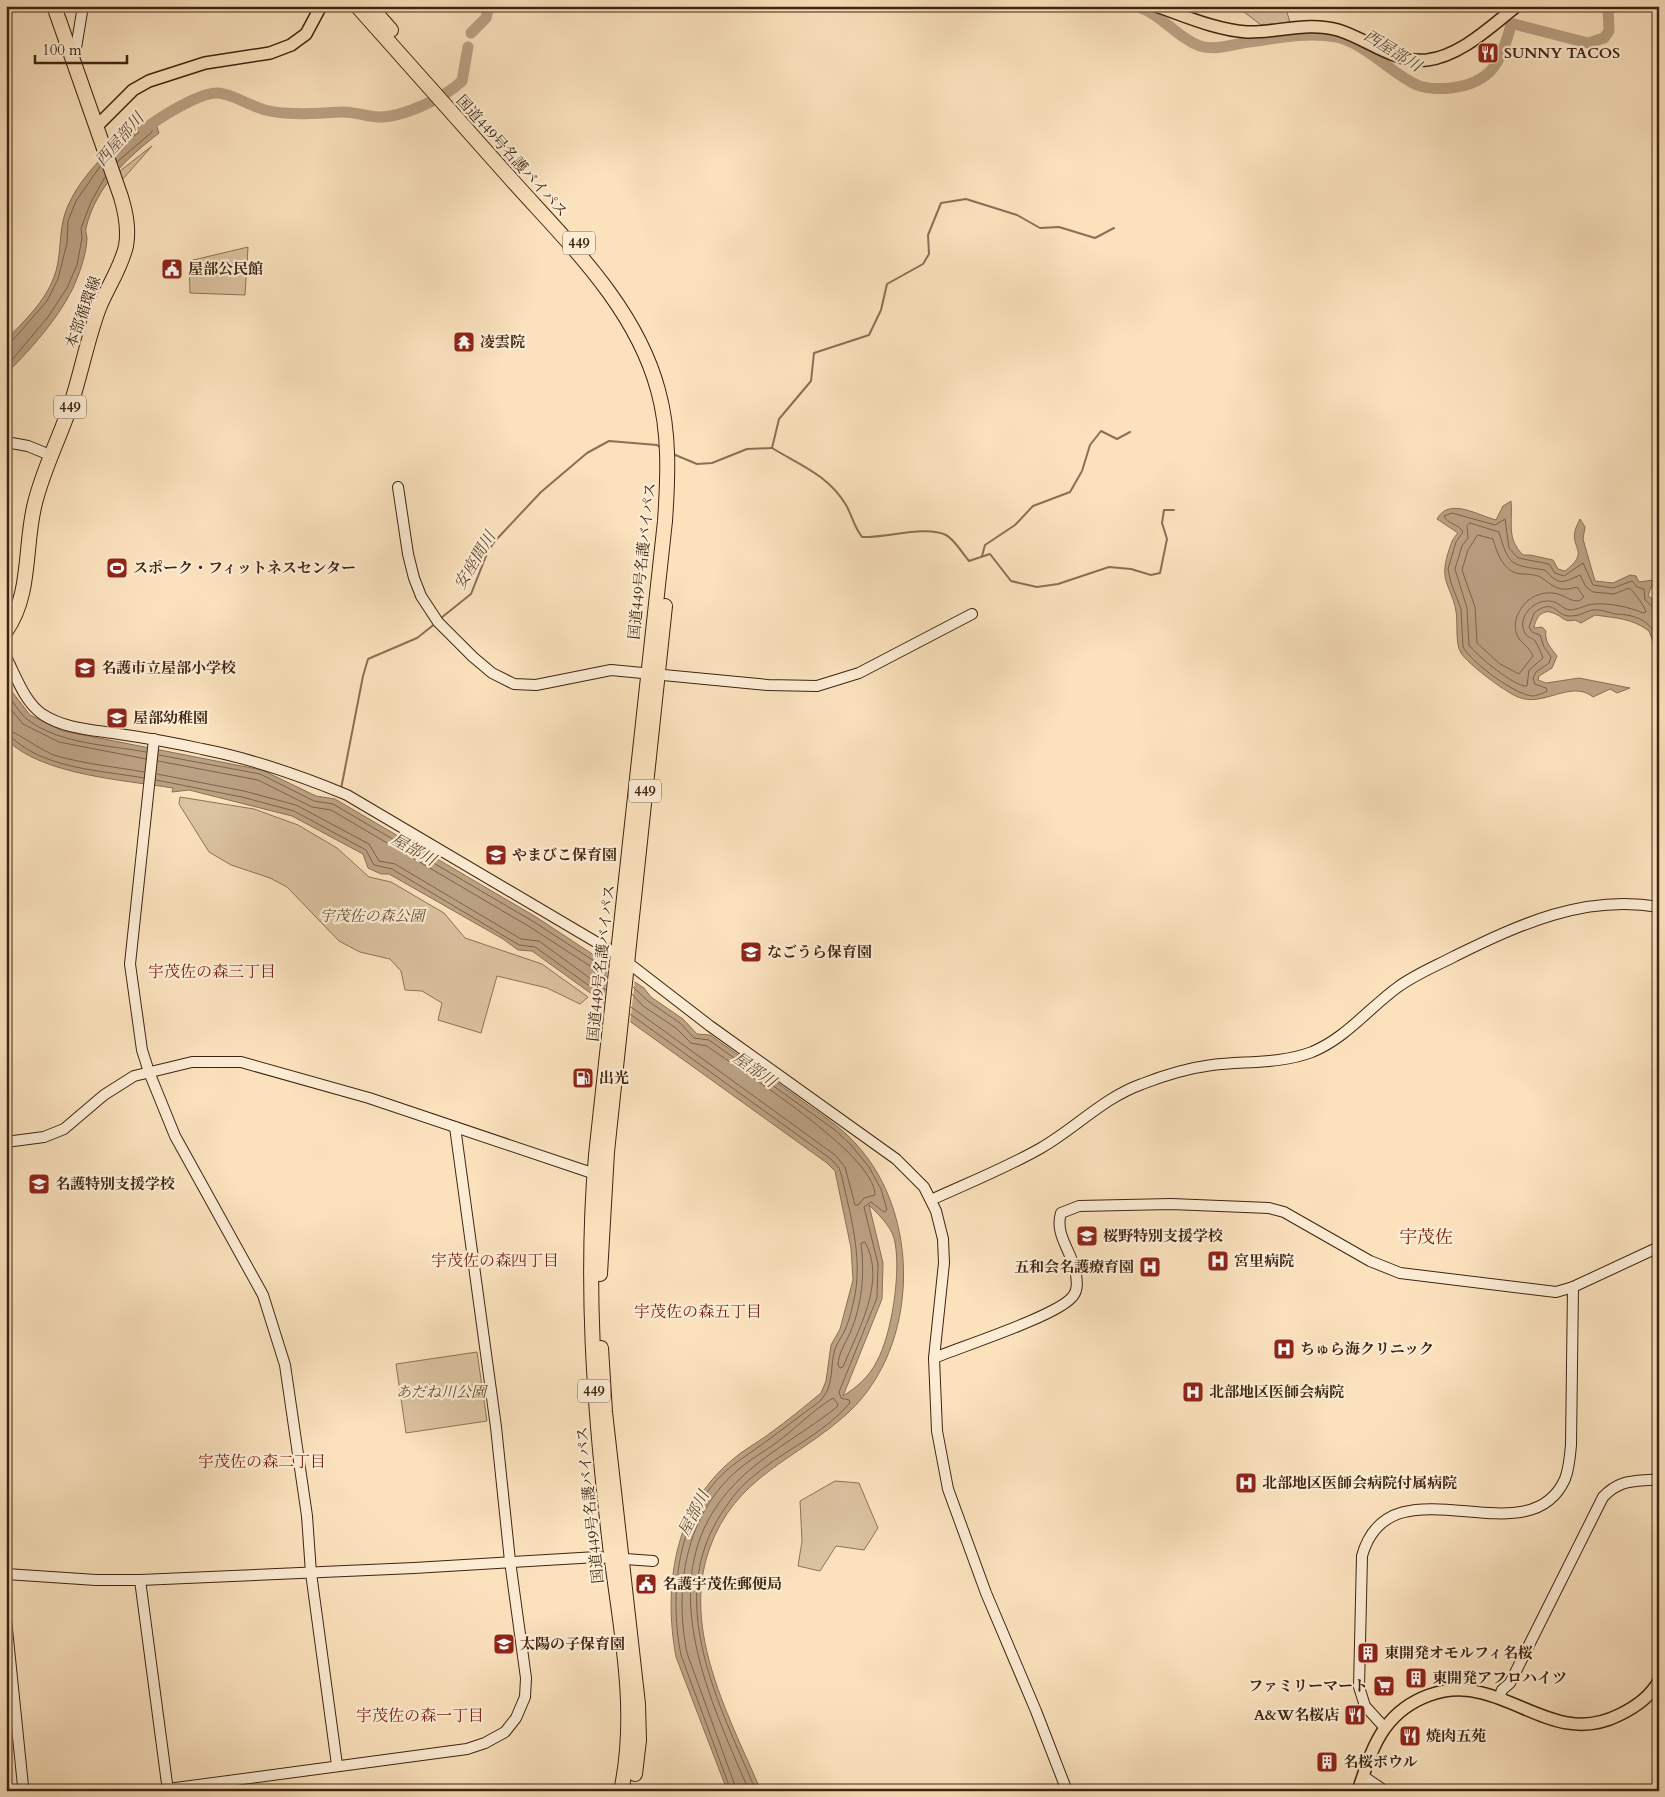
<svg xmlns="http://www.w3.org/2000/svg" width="1665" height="1797" font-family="Cardo,'Noto Serif JP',serif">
	<rect width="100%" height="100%" fill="#fbe2bd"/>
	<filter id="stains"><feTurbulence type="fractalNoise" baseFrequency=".004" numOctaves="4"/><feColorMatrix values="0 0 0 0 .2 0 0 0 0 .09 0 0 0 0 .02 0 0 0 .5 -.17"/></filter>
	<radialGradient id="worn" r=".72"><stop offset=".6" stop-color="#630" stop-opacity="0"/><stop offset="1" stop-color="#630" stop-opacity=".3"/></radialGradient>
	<!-- green -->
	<g fill="#dbc2a0" stroke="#8c7359">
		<path d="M1236,6H1285L1290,22L1261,25Z"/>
		<path d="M152,146L122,180L120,171Z"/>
		<path d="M248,247L245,295L190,293L189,261Z"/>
		<path d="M180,797L254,809L298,825L337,848L369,877L391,882L444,913L465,938L542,964L588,997L580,1004L547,988L497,976L481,1033L438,1020L442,1003L422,991L405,990L401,971L390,959L360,952L339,941L287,887L270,878L231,865L209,852L179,804Z"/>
		<path d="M477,1352L487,1421L406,1433L396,1364Z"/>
		<path d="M835,1481L859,1483L878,1528L864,1550L836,1546L820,1571L798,1566L802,1541L800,1501Z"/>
	</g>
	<!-- water -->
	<g fill="#bba183" stroke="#896f56" fill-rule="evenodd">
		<path d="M154,118L159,133C127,158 96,186 86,228C85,232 87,235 87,239C86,256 79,275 72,290C57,320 30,350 6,374V340C24,321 45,302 54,277C61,259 59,239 63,221C71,182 120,135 154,118Z"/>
		<path d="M1511,501C1513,523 1506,538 1523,555H1530L1553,560L1558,569L1565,571C1590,552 1571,549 1575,531C1576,527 1578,523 1580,519L1585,527L1583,539L1595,581L1613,583L1630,575L1636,576L1639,582L1653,580L1659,581V586L1651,587L1648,596L1659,603V657L1649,631C1632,618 1615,618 1595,615L1581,623L1575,620C1563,623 1563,616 1553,613C1542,608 1535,619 1534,628L1542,627L1546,631C1544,641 1551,648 1557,656L1552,668L1539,676L1538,680L1546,683L1579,678L1630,688L1617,693L1610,689L1593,697C1571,679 1543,708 1518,697C1505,692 1468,664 1461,653C1455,644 1458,623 1456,611C1451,585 1439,582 1448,553C1451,544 1452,539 1458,533L1437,519C1449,497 1477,515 1496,520L1503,506Z"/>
		<path d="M6,684L30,715L63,731L262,770L316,796L335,799L536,917L644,988L651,997L683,1019L697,1034L710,1035C741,1057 771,1078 801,1100C820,1114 840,1126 856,1144C921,1214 920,1345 849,1412C797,1460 735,1475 709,1550C681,1631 730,1718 761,1791L727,1790L676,1657C663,1587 674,1508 732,1460C743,1450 757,1443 769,1434C787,1421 804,1407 821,1393L826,1381L831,1345L840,1329L853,1280L851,1248L835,1171L827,1163L532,951L518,950L503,939L389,874H381L368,868L363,854L292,816L189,790L172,792L173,788C124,780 41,775 6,739ZM869,1205C878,1214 890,1225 894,1238C902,1268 892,1334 877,1361C869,1377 857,1387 843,1396L882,1299L883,1263Z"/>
	</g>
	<!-- pier -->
	<path fill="#fbe2bd" d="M608,961L635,979L630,1024L604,1005Z"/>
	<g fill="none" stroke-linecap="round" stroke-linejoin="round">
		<!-- shore -->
		<g stroke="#7c624a" stroke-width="1">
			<path d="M114,152L143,129L152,127V132L117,162"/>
			<path d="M6,343L12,341L47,301L58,279L67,243L68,221L76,201L101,165"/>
			<path d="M6,367L48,317L67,288L77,265L82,238L81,228L91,202L105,177"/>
			<path d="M1470,523L1499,532C1509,566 1510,565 1545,570C1560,587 1563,582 1580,575L1586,587L1593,592L1614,594L1629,588C1635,593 1644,605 1646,612L1643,613C1630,607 1609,603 1595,604C1586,604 1579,610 1569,610C1563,609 1558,601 1549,601C1534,600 1518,616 1524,631C1526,638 1532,637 1535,641C1538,645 1541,653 1543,658L1529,670L1527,686C1516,688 1476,655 1469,645L1467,608L1455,569L1462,546L1468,538L1467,526Z"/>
			<path d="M1478,535L1493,539C1497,553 1504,574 1523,574C1529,574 1538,575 1542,578C1555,588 1561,592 1577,587L1584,597L1579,601C1570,601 1567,597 1558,594C1542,590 1527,597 1519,612C1515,619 1514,628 1517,635C1521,644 1529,646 1533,656L1519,674L1500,664L1477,643L1475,607L1462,570L1468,550Z"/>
			<path d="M1659,608L1653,607L1645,600L1644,589L1637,587L1632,581L1613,588L1593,585L1583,563L1564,576L1555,573L1549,564L1518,558L1509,548L1505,519L1495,525L1452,513L1444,516C1447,524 1459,524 1463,532L1456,542L1448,569L1451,583L1461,609L1463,647C1472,663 1514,694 1532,696C1536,696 1544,693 1547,691L1546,688L1535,684L1533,678L1536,672L1549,663L1551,657L1544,647L1540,635L1532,632L1529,627L1534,613C1554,597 1556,616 1569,616C1582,616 1583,612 1593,610C1601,609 1609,613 1616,614C1637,615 1649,620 1659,640"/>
			<path d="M6,693C13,701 19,713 28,720C60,744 108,745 146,752"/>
			<path d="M6,703L23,724L59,742L146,759"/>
			<path d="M6,730C15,730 42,752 57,756C85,764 116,767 144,772"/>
			<path d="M6,736L11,737C45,769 99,770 144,778"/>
			<path d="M159,755L260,774L314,801L333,804L534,922L608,970"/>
			<path d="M158,761L258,780L312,807L331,810L530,927L607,977"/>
			<path d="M157,774L244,791L296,805L369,844L379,861L395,864L521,939L539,941L606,990"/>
			<path d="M156,780L242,797L294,811L366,850L374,865L392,869L519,945L535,947L605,997"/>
			<path d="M633,987L648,1001L680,1023L694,1038L709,1040L835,1130L851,1145L869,1167L881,1189L887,1210L884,1212L871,1202L864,1207L878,1264L877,1298L839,1392L841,1398L849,1400L850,1403C823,1435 780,1452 750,1479C739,1488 731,1499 723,1511C663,1600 719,1704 756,1791"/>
			<path d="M631,1007L835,1155L845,1167L855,1205H858L864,1198L875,1195C875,1154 741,1071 707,1046L691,1043L676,1028L643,1006L632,994"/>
			<path d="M630,1014L831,1159L839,1168L842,1177C851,1218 864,1262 853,1304C851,1313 848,1324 844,1332C841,1338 837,1343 835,1349C830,1364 834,1383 824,1396C820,1403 810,1408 804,1413C782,1430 760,1446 737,1462C678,1504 668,1590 681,1655L731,1791"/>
			<path d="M865,1242C887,1281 858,1330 843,1367L840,1368L838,1365C839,1352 845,1344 850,1333C862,1305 865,1274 861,1244Z"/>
			<path d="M737,1791L687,1653C674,1588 685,1514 739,1469C750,1459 764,1452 776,1443C795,1429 813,1410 833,1398L838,1404L837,1407C808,1430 773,1449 745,1474C644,1565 706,1690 749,1791"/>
		</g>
		<!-- stream -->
		<g stroke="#896f56" stroke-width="2">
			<path d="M772,448C800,465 828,475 846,505C852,515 854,527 862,537C887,538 926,525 946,535C954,539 963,554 969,561L990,554L1011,581L1037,587L1058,584L1109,567L1131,569L1151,575L1160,573L1167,539L1162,523L1164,510H1174"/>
			<path d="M772,448L779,419L811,381L814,353L869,335L881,310L887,284L923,264L929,254L928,235L941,203L966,199L1017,215L1040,228L1059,227L1095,238L1114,228"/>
			<path d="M673,454L697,464L712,463L747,449L772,448"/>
			<path d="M982,556L985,545L1015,525L1033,506L1070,492L1082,471L1090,445L1101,431L1117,439L1130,432"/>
			<path d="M441,618L471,594L488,551L495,541L541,492L587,453L609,441L657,445L661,448"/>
			<path d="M341,789L363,676L368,659L417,638L436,623"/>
		</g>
		<!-- river -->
		<g stroke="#bba183" stroke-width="11">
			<path d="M1136,6C1162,14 1177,38 1200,46C1216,51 1234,44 1249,42C1278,38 1306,32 1336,37C1367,44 1389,72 1417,85C1427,89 1441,89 1451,88C1492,83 1501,62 1511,25L1514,24L1588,43L1604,38L1609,31L1608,6"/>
			<path d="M471,33L486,18L489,6"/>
			<path d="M144,130C158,118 200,92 218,93C232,94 251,106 265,110C290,116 316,113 341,112C354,111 366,117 379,117C404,117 444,98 462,81L468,47"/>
		</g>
		<!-- secondary casing -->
		<g stroke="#3e2412" stroke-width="12">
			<g id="secondary">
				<path d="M71,57L76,48L83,6"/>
				<path d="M6,442L28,446L50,455"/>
				<path d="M398,487L408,554L414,578L421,596L438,622L473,657L492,673L514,684L536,685L611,670L768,685L817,686L859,673L972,614"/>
				<path d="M6,657C16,676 24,701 42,714C64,729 95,730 119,734C147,738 175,743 202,749C253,759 299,775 347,795L618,955L710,1026L896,1159L924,1187L936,1211L943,1239L944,1263L934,1358L937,1431L948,1489L986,1593L1036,1711L1067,1791"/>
				<path d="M154,739L130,964L142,1050L149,1072L175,1136L263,1295L285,1365L307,1516L311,1573L337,1765"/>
				<path d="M6,1142L44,1137L64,1129L104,1095L134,1076L192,1062H241L369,1098L601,1176"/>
				<path d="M931,1200C968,1183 1006,1168 1041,1148C1076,1128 1103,1098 1142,1084C1165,1075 1189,1068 1212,1065C1246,1061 1280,1064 1312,1052C1346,1038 1369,1008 1398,987C1416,974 1436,966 1455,956C1520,924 1585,894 1659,907"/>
				<path d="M934,1358C960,1347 1060,1315 1073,1296C1078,1290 1077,1282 1076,1274C1073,1253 1054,1235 1061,1213L1079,1206L1171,1204L1269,1208L1284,1212L1370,1261L1400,1273L1556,1292L1573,1287L1659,1247"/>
				<path d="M6,1574L96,1580H140L414,1568L597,1557L653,1561"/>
				<path d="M140,1580L168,1791"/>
				<path d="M6,1619L23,1786"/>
				<path d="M1499,1698L1502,1690L1510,1683L1603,1497C1621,1478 1635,1482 1659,1479"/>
				<path d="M1385,1728L1365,1706L1359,1687L1362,1556C1390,1455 1528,1562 1565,1479C1569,1469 1570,1457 1571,1445L1573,1287"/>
				<path d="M1363,1776L1385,1791"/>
				<path d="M168,1789L467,1749L485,1743L505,1732L516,1718L525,1697L526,1678L510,1561L496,1427L455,1127"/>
			</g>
		</g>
		<!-- primary casing -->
		<g stroke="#3e2412" stroke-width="14">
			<g id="primary">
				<path d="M1156,6C1185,16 1216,30 1247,32C1278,33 1307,21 1338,30C1368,39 1393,63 1427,60C1461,56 1491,26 1517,6"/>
				<path d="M97,126L133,90L149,81L205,63L270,53L291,45L306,34L321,6"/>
				<path d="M1358,1791C1365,1770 1372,1746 1385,1728C1407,1698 1446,1683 1482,1693C1530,1705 1567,1741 1619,1715C1636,1707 1650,1697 1659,1681"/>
			</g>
		</g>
		<!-- highway casing -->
		<g stroke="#3e2412" stroke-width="16">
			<g id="highway">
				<path d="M357,6C408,63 459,121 510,178C567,242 635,305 658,390C670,433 668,477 665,521L596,1155C585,1280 594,1404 608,1528C617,1614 640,1705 621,1791"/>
				<path d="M370,6L391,30"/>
				<path d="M6,631C32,594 24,545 35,503C43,470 59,439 70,407C81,374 87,340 99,308C107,288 121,268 126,246C129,229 126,214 121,197L54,6"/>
				<path d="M600,1274L607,1152L665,606"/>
				<path d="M601,1348L605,1412L638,1704L639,1740L635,1774"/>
			</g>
		</g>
		<!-- secondary -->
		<use href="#secondary" stroke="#fcecd4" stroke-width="10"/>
		<!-- primary -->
		<use href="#primary" stroke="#fbe2bd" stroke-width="11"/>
		<!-- highway -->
		<use href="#highway" stroke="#fbe2bd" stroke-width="14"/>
	</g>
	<!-- icons -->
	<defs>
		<g id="restaurant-square" transform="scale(1.125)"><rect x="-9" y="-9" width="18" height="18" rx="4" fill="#8f2418" stroke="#fcecd4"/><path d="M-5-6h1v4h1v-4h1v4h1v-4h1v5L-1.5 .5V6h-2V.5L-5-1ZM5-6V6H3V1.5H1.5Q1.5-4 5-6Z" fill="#fff"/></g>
		<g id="civic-square" transform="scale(1.125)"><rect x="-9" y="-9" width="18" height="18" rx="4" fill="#8f2418" stroke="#fcecd4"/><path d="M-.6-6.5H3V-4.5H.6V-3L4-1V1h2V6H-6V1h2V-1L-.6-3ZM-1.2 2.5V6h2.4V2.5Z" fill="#fff"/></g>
		<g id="temple-square" transform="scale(1.125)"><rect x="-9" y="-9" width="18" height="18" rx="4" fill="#8f2418" stroke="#fcecd4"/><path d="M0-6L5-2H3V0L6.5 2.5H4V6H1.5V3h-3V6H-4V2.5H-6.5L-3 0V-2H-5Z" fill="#fff"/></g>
		<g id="stadium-square" transform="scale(1.125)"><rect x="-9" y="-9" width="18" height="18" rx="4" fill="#8f2418" stroke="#fcecd4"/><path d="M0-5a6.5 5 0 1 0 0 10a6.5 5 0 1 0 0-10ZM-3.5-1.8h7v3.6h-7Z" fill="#fff"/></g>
		<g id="school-square" transform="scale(1.125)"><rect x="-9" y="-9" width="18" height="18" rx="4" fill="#8f2418" stroke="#fcecd4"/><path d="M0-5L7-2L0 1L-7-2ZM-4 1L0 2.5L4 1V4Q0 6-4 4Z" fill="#fff"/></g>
		<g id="fuel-square" transform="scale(1.125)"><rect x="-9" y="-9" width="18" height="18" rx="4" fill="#8f2418" stroke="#fcecd4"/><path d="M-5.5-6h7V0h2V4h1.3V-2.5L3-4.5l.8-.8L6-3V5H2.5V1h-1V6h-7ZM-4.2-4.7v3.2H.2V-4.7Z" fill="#fff"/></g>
		<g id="hospital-square" transform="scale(1.125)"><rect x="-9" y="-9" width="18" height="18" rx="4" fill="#8f2418" stroke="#fcecd4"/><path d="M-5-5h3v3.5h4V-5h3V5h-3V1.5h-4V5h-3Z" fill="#fff"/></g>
		<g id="building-square" transform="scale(1.125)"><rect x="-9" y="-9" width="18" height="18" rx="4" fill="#8f2418" stroke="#fcecd4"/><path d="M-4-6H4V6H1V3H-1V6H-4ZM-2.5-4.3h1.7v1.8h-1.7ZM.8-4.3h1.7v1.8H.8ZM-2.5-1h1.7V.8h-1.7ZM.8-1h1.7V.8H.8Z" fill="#fff"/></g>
		<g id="supermarket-square" transform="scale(1.125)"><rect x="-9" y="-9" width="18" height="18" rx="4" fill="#8f2418" stroke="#fcecd4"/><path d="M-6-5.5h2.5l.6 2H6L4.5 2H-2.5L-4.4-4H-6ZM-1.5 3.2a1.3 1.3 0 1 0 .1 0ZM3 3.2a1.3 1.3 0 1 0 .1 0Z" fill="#fff"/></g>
	</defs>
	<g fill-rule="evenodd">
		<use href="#restaurant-square" x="1488" y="53"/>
		<use href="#civic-square" x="172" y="269"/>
		<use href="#temple-square" x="464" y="342"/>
		<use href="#stadium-square" x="117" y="568"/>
		<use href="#school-square" x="85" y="668"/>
		<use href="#school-square" x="117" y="718"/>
		<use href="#school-square" x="496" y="855"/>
		<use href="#school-square" x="751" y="952"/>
		<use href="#fuel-square" x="583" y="1078"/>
		<use href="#school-square" x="39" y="1184"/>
		<use href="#school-square" x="1087" y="1236"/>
		<use href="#hospital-square" x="1218" y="1261"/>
		<use href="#hospital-square" x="1150" y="1267"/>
		<use href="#hospital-square" x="1284" y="1349"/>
		<use href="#hospital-square" x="1193" y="1392"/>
		<use href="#hospital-square" x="1246" y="1483"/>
		<use href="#civic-square" x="646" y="1584"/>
		<use href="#school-square" x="504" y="1644"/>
		<use href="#building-square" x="1368" y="1653"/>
		<use href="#building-square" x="1416" y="1678"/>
		<use href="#supermarket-square" x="1384" y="1686"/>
		<use href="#restaurant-square" x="1355" y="1715"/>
		<use href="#restaurant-square" x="1410" y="1736"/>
		<use href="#building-square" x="1327" y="1762"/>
	</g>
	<g text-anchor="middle" stroke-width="4.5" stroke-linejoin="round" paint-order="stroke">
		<!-- shield labels -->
		<g fill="#fcecd4" stroke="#77604c" stroke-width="1">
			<rect x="563" y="231.5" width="32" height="23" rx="4"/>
			<rect x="54" y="395.5" width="32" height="23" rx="4"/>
			<rect x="629" y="779.5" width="32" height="23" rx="4"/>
			<rect x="578" y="1379.5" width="32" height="23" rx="4"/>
		</g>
		<g font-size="14" font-weight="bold" fill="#3e2412">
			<text x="579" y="248">449</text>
			<text x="70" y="412">449</text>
			<text x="645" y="796">449</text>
			<text x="594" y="1396">449</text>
		</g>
		<!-- poi labels -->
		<g font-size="15" font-weight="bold" fill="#3e2412" stroke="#fcecd4" text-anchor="start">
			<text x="1504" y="58">SUNNY TACOS</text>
			<text x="188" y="274">屋部公民館</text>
			<text x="480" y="347">凌雲院</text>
			<text x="133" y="573">スポーク・フィットネスセンター</text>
			<text x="101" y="673">名護市立屋部小学校</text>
			<text x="133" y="723">屋部幼稚園</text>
			<text x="512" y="860">やまびこ保育園</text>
			<text x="767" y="957">なごうら保育園</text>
			<text x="599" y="1083">出光</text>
			<text x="55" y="1189">名護特別支援学校</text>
			<text x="1103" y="1241">桜野特別支援学校</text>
			<text x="1234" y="1266">宮里病院</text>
			<text x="1134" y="1272" text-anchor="end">五和会名護療育園</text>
			<text x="1300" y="1354">ちゅら海クリニック</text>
			<text x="1209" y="1397">北部地区医師会病院</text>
			<text x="1262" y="1488">北部地区医師会病院付属病院</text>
			<text x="662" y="1589">名護宇茂佐郵便局</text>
			<text x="520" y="1649">太陽の子保育園</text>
			<text x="1384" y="1658">東開発オモルフィ名桜</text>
			<text x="1432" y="1683">東開発アフロハイツ</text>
			<text x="1368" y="1691" text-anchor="end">ファミリーマート</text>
			<text x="1339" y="1720" text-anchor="end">A&amp;W名桜店</text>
			<text x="1426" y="1741">焼肉五苑</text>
			<text x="1343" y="1767">名桜ボウル</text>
		</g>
		<!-- street labels -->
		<g font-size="15" fill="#3e2412" stroke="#fcecd4">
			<text transform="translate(512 156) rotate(48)" y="5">国道449号名護バイパス</text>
			<text transform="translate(83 312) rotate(-70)" y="5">本部循環線</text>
			<text transform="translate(642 561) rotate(-84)" y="5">国道449号名護バイパス</text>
			<text transform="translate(601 963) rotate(-84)" y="5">国道449号名護バイパス</text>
			<text transform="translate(590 1505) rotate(-96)" y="5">国道449号名護バイパス</text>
		</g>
		<!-- park labels -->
		<g font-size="15" font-style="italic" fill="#654c36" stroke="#fcecd4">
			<text x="372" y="921">宇茂佐の森公園</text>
			<text x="441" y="1397">あだね川公園</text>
		</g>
		<!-- water labels -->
		<g font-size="16" font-style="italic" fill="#644a34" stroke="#fcecd4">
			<text transform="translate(1393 50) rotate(32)" y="6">西屋部川</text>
			<text transform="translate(119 139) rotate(-49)" y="6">西屋部川</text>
			<text transform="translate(474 560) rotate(-59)" y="6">安座間川</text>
			<text transform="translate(414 849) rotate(29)" y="6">屋部川</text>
			<text transform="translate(755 1069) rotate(35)" y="6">屋部川</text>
			<text transform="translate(693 1513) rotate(-63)" y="6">屋部川</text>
		</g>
		<!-- neighbourhood labels -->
		<g font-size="16" fill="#7a1f14" stroke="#fcecd4">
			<text x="212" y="977">宇茂佐の森三丁目</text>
			<text x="495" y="1266">宇茂佐の森四丁目</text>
			<text x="698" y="1317">宇茂佐の森五丁目</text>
			<text x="262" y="1467">宇茂佐の森二丁目</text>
			<text x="420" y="1721">宇茂佐の森一丁目</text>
		</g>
		<!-- quarter labels -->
		<g font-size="18" fill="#7a1f14" stroke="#fcecd4">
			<text x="1426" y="1243">宇茂佐</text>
		</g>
	</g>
	<!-- margin -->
	<rect width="1665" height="1797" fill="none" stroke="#fbe2bd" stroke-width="25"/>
	<rect x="8" y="8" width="1650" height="1782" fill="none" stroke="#3e2412" stroke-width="2.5"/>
	<rect x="12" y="12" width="1640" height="1772" fill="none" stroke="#3e2412"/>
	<!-- scale -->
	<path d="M35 55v8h92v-8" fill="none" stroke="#3e2412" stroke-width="2.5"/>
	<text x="42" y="55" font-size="15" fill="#3e2412" stroke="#fcecd4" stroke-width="4" paint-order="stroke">100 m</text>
	<rect width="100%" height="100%" filter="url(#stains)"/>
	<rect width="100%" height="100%" fill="url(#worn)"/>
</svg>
